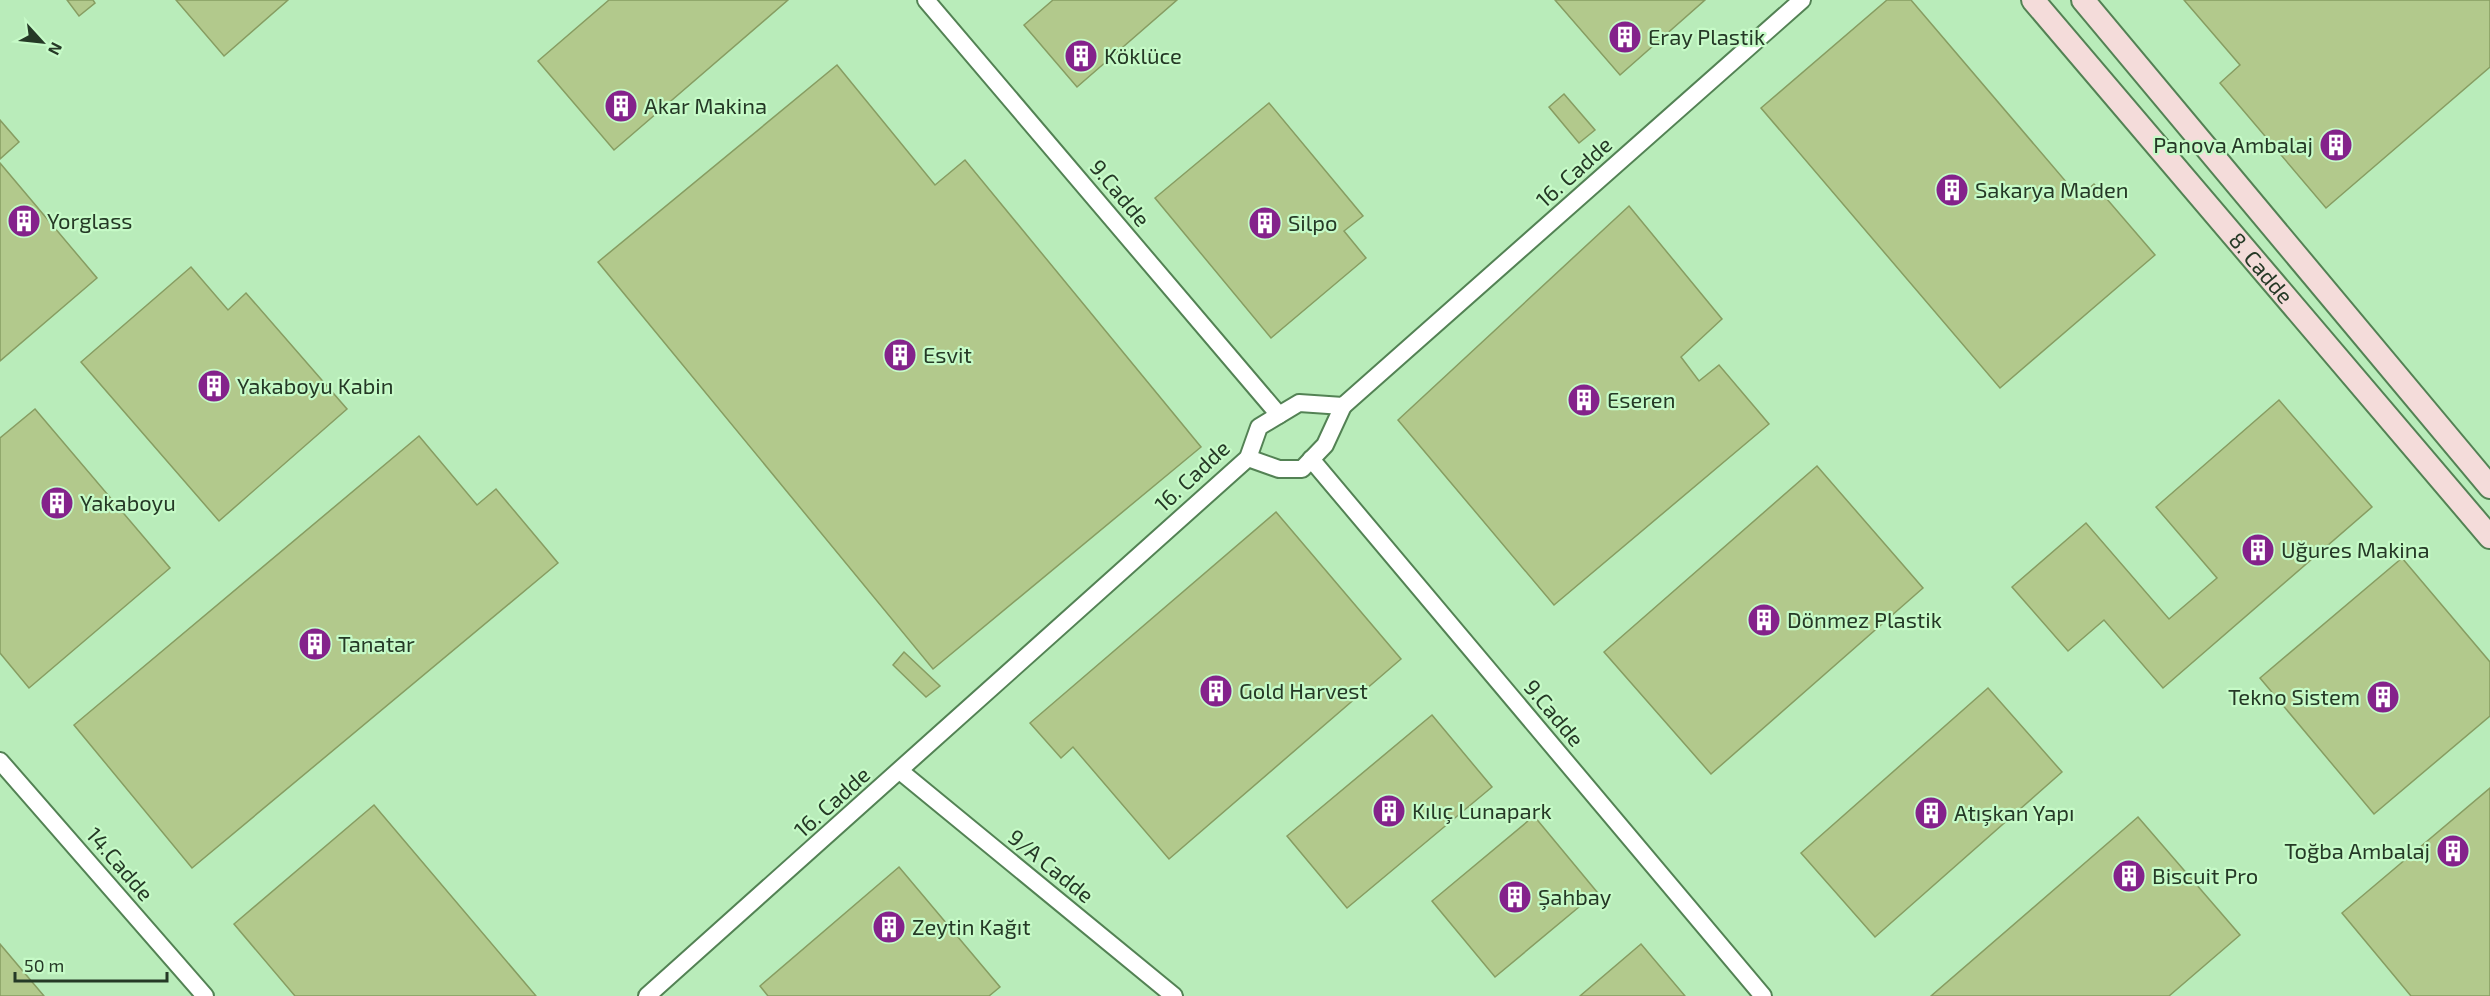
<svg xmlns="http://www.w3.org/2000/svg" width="2490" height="996" font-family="'Exo 2',sans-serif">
	<rect width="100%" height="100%" fill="#b9ecba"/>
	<!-- building -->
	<g fill="#b2c98c" stroke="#879d62" stroke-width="1.5">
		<path d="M67,0H93L95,3L79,16Z"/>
		<path d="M176,0H288L224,56Z"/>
		<path d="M609,0H788L614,150L538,61Z"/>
		<path d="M1053,0H1177L1077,87L1024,25Z"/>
		<path d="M1555,0H1705L1620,75Z"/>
		<path d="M1887,0H1911L2079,197L2094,184L2155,255L2000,388L1761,108Z"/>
		<path d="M2184,0H2490V67L2326,208L2220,83L2240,65Z"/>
		<path d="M837,65L935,185L965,160L1201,447L933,669L598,262Z"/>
		<path d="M1564,94L1595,130L1579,143L1549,107Z"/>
		<path d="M1269,103L1363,216L1344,231L1366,258L1271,338L1155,198Z"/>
		<path d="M0,120L19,142L0,159Z"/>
		<path d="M0,163L97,278L0,361Z"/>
		<path d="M1629,206L1722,319L1681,357L1699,381L1719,365L1769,424L1554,605L1398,420Z"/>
		<path d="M191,267L228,310L246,293L347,409L219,521L81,362Z"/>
		<path d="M2279,400L2372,507L2163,688L2104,620L2068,651L2012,587L2086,523L2169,619L2217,578L2156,507Z"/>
		<path d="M35,409L170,568L29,688L0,653V438Z"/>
		<path d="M419,436L477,505L496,489L558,563L192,868L74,725Z"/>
		<path d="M1817,466L1923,588L1711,774L1604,652Z"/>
		<path d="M1276,512L1401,659L1169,859L1073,747L1061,758L1030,723Z"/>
		<path d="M2402,558L2490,662V716L2374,814L2260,678Z"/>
		<path d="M904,652L940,686L926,697L893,665Z"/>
		<path d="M1988,688L2062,772L1875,937L1801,853Z"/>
		<path d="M1432,715L1492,787L1347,908L1287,836Z"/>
		<path d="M2490,788V996H2411L2342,913Z"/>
		<path d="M374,805L536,996H295L234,924Z"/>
		<path d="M1534,816L1597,892L1495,977L1432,901Z"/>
		<path d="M2138,817L2240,935L2169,996H1931Z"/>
		<path d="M899,867L1000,987L989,996H768L760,986Z"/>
		<path d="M0,944L44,996H0Z"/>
		<path d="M1641,944L1685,996H1580Z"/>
	</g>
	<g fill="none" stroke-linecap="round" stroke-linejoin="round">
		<!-- street casing -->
		<g stroke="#538254" stroke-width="20">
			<g id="street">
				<path d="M926,0L1279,415"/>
				<path d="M1248,458L1279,469H1302L1325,445L1343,406"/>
				<path d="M1311,459L1763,996"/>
				<path d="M0,761L205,996"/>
				<path d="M900,771L1174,996"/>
				<path d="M647,996L1248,458L1259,427L1299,403L1343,406L1802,0"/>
			</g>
		</g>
		<!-- secondary casing -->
		<g stroke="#538254" stroke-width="26">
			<g id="secondary">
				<path id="s1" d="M2033,0L2490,537"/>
				<path d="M2083,0L2490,487"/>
			</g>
		</g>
		<!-- street -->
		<use href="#street" stroke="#fff" stroke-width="16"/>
		<!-- secondary -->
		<use href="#secondary" stroke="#f4dcda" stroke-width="22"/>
	</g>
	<!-- icons -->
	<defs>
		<g id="building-disc" transform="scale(1.725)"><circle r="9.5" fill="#84228b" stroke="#c6fac7"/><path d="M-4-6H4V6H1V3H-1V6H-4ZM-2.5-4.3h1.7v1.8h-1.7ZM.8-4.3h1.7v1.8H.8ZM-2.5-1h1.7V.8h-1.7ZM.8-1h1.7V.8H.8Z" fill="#fff"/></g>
	</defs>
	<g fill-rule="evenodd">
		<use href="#building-disc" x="1625" y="37"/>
		<use href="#building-disc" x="1081" y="56"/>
		<use href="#building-disc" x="621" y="106"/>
		<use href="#building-disc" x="2336" y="145"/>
		<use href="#building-disc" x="1952" y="190"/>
		<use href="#building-disc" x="24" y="221"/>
		<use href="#building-disc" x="1265" y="223"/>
		<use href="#building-disc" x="900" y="355"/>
		<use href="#building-disc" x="214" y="386"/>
		<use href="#building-disc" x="1584" y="400"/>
		<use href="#building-disc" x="57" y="503"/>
		<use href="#building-disc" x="2258" y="550"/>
		<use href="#building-disc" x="1764" y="620"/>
		<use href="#building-disc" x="315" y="644"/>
		<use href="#building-disc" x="1216" y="691"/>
		<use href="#building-disc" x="2383" y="697"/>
		<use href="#building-disc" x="1389" y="811"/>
		<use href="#building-disc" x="1931" y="813"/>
		<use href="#building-disc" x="2453" y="851"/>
		<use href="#building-disc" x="2129" y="876"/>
		<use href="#building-disc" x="1515" y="897"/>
		<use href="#building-disc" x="889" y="927"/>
	</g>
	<g text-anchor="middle" stroke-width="4.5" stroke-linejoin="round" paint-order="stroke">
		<!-- poi labels -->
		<g font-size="22" fill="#253926" stroke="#c6fac7" text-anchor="start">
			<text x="1648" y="45">Eray Plastik</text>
			<text x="1104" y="64">Köklüce</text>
			<text x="644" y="114">Akar Makina</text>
			<text x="2313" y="153" text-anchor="end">Panova Ambalaj</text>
			<text x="1975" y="198">Sakarya Maden</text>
			<text x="47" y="229">Yorglass</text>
			<text x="1288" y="231">Silpo</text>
			<text x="923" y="363">Esvit</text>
			<text x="237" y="394">Yakaboyu Kabin</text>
			<text x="1607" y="408">Eseren</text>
			<text x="80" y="511">Yakaboyu</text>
			<text x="2281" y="558">Uğures Makina</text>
			<text x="1787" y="628">Dönmez Plastik</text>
			<text x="338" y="652">Tanatar</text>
			<text x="1239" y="699">Gold Harvest</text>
			<text x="2360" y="705" text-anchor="end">Tekno Sistem</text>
			<text x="1412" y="819">Kılıç Lunapark</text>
			<text x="1954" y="821">Atışkan Yapı</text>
			<text x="2430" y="859" text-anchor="end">Toğba Ambalaj</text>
			<text x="2152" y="884">Biscuit Pro</text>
			<text x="1538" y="905">Şahbay</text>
			<text x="912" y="935">Zeytin Kağıt</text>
		</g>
		<!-- street labels -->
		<g font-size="22" fill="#253926" stroke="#c6fac7">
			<text transform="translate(1574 172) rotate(-42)" y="8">16. Cadde</text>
			<text transform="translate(1120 193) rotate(50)" y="8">9.Cadde</text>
			<text dy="8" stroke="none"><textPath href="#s1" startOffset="352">8. Cadde</textPath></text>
			<text transform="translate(1192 476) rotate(-43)" y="8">16. Cadde</text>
			<text transform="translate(1554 713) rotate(50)" y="8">9.Cadde</text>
			<text transform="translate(832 802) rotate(-42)" y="8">16. Cadde</text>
			<text transform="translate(120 864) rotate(49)" y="8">14.Cadde</text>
			<text transform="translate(1051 866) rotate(39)" y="8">9/A Cadde</text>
		</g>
	</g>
	<!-- north arrow -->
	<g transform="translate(42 42) rotate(117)" stroke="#c6fac7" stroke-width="4.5" paint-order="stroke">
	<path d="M0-4.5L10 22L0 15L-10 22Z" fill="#253926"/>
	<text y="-9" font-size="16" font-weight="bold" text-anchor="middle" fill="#253926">N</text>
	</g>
	<!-- scale -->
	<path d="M15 972v9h152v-9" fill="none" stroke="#253926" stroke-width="3"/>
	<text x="24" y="972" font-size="18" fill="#253926" stroke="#c6fac7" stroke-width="4.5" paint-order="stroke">50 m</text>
</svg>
